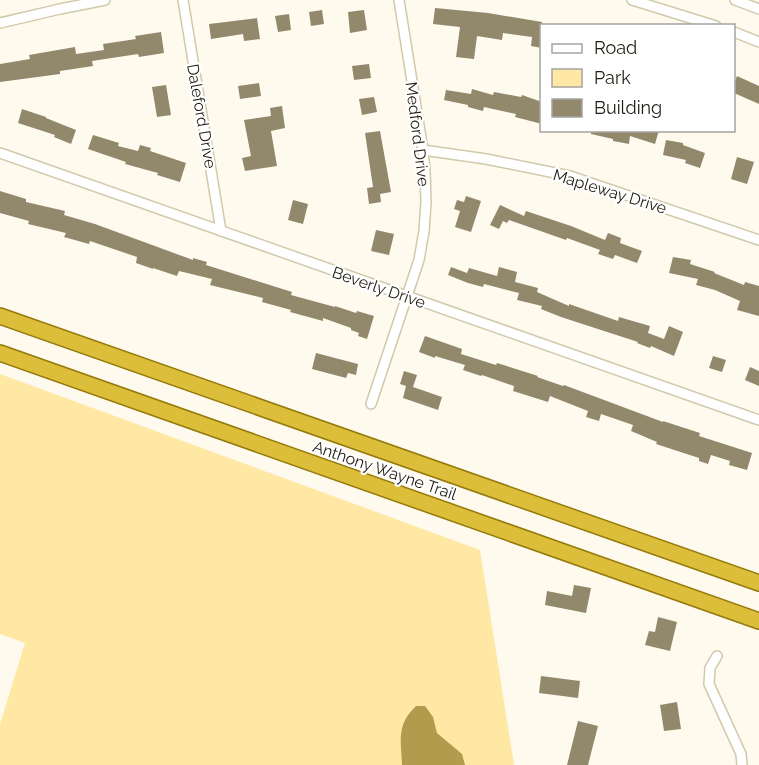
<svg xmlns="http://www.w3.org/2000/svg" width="759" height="765" font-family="Raleway,sans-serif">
	<rect width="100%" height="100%" fill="#fefaee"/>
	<!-- green -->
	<path fill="#ffe8a4" d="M0,374L480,550L514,765H0V724L25,643L0,634Z"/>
	<!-- water -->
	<path fill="#b39b4e" d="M416,706H425L433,717L437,733L462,754L465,765H402C401,740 396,725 416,706Z"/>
	<!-- building -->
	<g fill="#92896d">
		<path d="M435,8L488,13L542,22V48L531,46L532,37L503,33L502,40L477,36L474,59L456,57L460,27L433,24Z"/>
		<path d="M322,10L324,24L311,26L309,12Z"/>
		<path d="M364,10L367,30L350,33L348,12Z"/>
		<path d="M289,14L291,30L278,32L275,16Z"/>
		<path d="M257,18L260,39L244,41L243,34L211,39L209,24Z"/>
		<path d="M161,32L164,53L139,57L138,54L92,61L93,66L60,71V74L0,82V64L30,59L29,55L75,47L76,54L104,50L103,44L136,39L135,36Z"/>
		<path d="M369,64L371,78L354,80L352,66Z"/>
		<path d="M737,76L759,86V104L734,93V84Z"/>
		<path d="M259,83L261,96L240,99L238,86Z"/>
		<path d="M166,85L171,115L157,117L152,87Z"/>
		<path d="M472,89L493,95L494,92L521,97L522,95L542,102V124L515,117L516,114L484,107L483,111L468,107V105L444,100L446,90L471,94Z"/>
		<path d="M374,97L377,112L362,115L359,99Z"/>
		<path d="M282,106L285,128L271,131L277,166L245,171L242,158L251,156L244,120L271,116L270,108Z"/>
		<path d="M22,109L46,117V118L76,130L71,144L54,137L55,135L18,123Z"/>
		<path d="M591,130H659L655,144L630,136L629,144L613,141V139L591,134Z"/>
		<path d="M380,131L391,192L380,194L381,202L369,204L367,188L373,187L365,133Z"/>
		<path d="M93,135L119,143L118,146L138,151L140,145L151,148L150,151L186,163L180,182L157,175L158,173L125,164L126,162L88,149Z"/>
		<path d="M666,140L683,143V145L705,153L700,168L685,163L686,160L663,155Z"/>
		<path d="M737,157L754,162L747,184L731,179Z"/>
		<path d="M0,191L26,199V202L65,211L64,215L95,224L193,260V258L207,262L206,265L292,292L291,295L335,307V306L356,313L357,311L374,316L367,339L358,336L359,333L351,330V328L323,318V321L290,312L291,310L262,302L263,298L210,285L212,279L179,271L177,276L153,268V269L136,263L137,257L90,241L89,244L64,237L66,233L28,224L29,221L0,213Z"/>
		<path d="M466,196L481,201L471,232L455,227L460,211L454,209L457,200L464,202Z"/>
		<path d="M293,200L308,204L303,224L288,220Z"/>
		<path d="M500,205L524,216L526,211L571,226L605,240L608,233L621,238L620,243L642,251L637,263L615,255L613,259L598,254L600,250L567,238L566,240L509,220L507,223L503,221L499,229L490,225Z"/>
		<path d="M376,230L394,234L389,255L371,251Z"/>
		<path d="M673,257L691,260L690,264L715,272L714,273L744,285L745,282L759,286V316L737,310L740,301L715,290L696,285L698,279L669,273Z"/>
		<path d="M451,267L467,273L469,268L497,276L499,267L517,272L515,282L538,288L537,292L569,306V304L618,321L619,317L650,326L648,333L664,339L669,326L683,332L674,356L651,346L650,348L637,343L638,342L561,317L541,309L542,306L517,300L519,293L484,284L483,287L468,283L448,275Z"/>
		<path d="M425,336L462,349L461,354L496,365L497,363L538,376L537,377L563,386L564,385L663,422V421L700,433L699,436L752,453L747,470L729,465L730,461L711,455L708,464L699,461V458L656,444L657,442L631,431L633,425L601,414L599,421L586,417L588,411L550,396L548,402L513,391L514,386L482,375L481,376L463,370L465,365L435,356V358L419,352Z"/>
		<path d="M316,353L358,364L356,375L348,373L346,378L312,369Z"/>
		<path d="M713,356L726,360L722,372L709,368Z"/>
		<path d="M750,367L759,371V386L745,380Z"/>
		<path d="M404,371L417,375L413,387L442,397L438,410L403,398L406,386L400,384Z"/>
		<path d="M574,585L591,588L586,613L545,605L547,591L572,596Z"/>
		<path d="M658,617L677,622L670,651L645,645L649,631L655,632Z"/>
		<path d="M541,676L580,681L578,698L539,693Z"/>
		<path d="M677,702L681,729L664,731L660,705Z"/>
		<path d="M578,721L598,726L588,765H567Z"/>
	</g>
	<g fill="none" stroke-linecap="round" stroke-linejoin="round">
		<!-- minor casing -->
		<g stroke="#d2c9ab" stroke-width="12">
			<g id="minor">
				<path d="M183,0L221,231"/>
				<path d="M632,0L716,26"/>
				<path d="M735,0L759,9"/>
				<path d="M0,23L60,9L105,0"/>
				<path d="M734,32L759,42"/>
				<path d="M423,150L486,159L570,176L759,240"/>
				<path d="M0,153L759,420"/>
				<path d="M371,404L419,260L424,231L426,202L425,171L423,150L399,0"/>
				<path d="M717,656L710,668L709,684L741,754L742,765"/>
			</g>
		</g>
		<!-- trunk casing -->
		<g stroke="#957a0b" stroke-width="18">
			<g id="trunk">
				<path d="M0,316L759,583"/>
				<path d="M0,353L759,621"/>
			</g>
		</g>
		<!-- minor -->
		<use href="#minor" stroke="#fff" stroke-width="9"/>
		<!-- trunk -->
		<use href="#trunk" stroke="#dcbe3a" stroke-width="15"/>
	</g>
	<g text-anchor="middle" stroke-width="4.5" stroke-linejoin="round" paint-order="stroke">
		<!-- street labels -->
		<g font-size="16" fill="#201c11" stroke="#fff">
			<text transform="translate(202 116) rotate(80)" y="6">Daleford Drive</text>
			<text transform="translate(418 134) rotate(83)" y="6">Medford Drive</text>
			<text transform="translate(610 191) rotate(17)" y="6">Mapleway Drive</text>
			<text transform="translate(379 287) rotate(19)" y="6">Beverly Drive</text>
			<text transform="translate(385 470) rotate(19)" y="6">Anthony Wayne Trail</text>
		</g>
	</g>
	<!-- legend -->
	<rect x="540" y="24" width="195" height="108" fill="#ffffff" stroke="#a6a4a0" stroke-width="1.5"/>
	<rect x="552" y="44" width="30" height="9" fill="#ffffff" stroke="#a6a4a0" stroke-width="1.5"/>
	<text x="594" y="54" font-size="18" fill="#201c11">Road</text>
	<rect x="552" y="69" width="30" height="18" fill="#ffe8a4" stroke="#a6a4a0" stroke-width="1.5"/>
	<text x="594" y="84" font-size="18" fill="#201c11">Park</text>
	<rect x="552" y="99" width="30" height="18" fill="#92896d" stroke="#a6a4a0" stroke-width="1.5"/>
	<text x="594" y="114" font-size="18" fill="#201c11">Building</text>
</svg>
